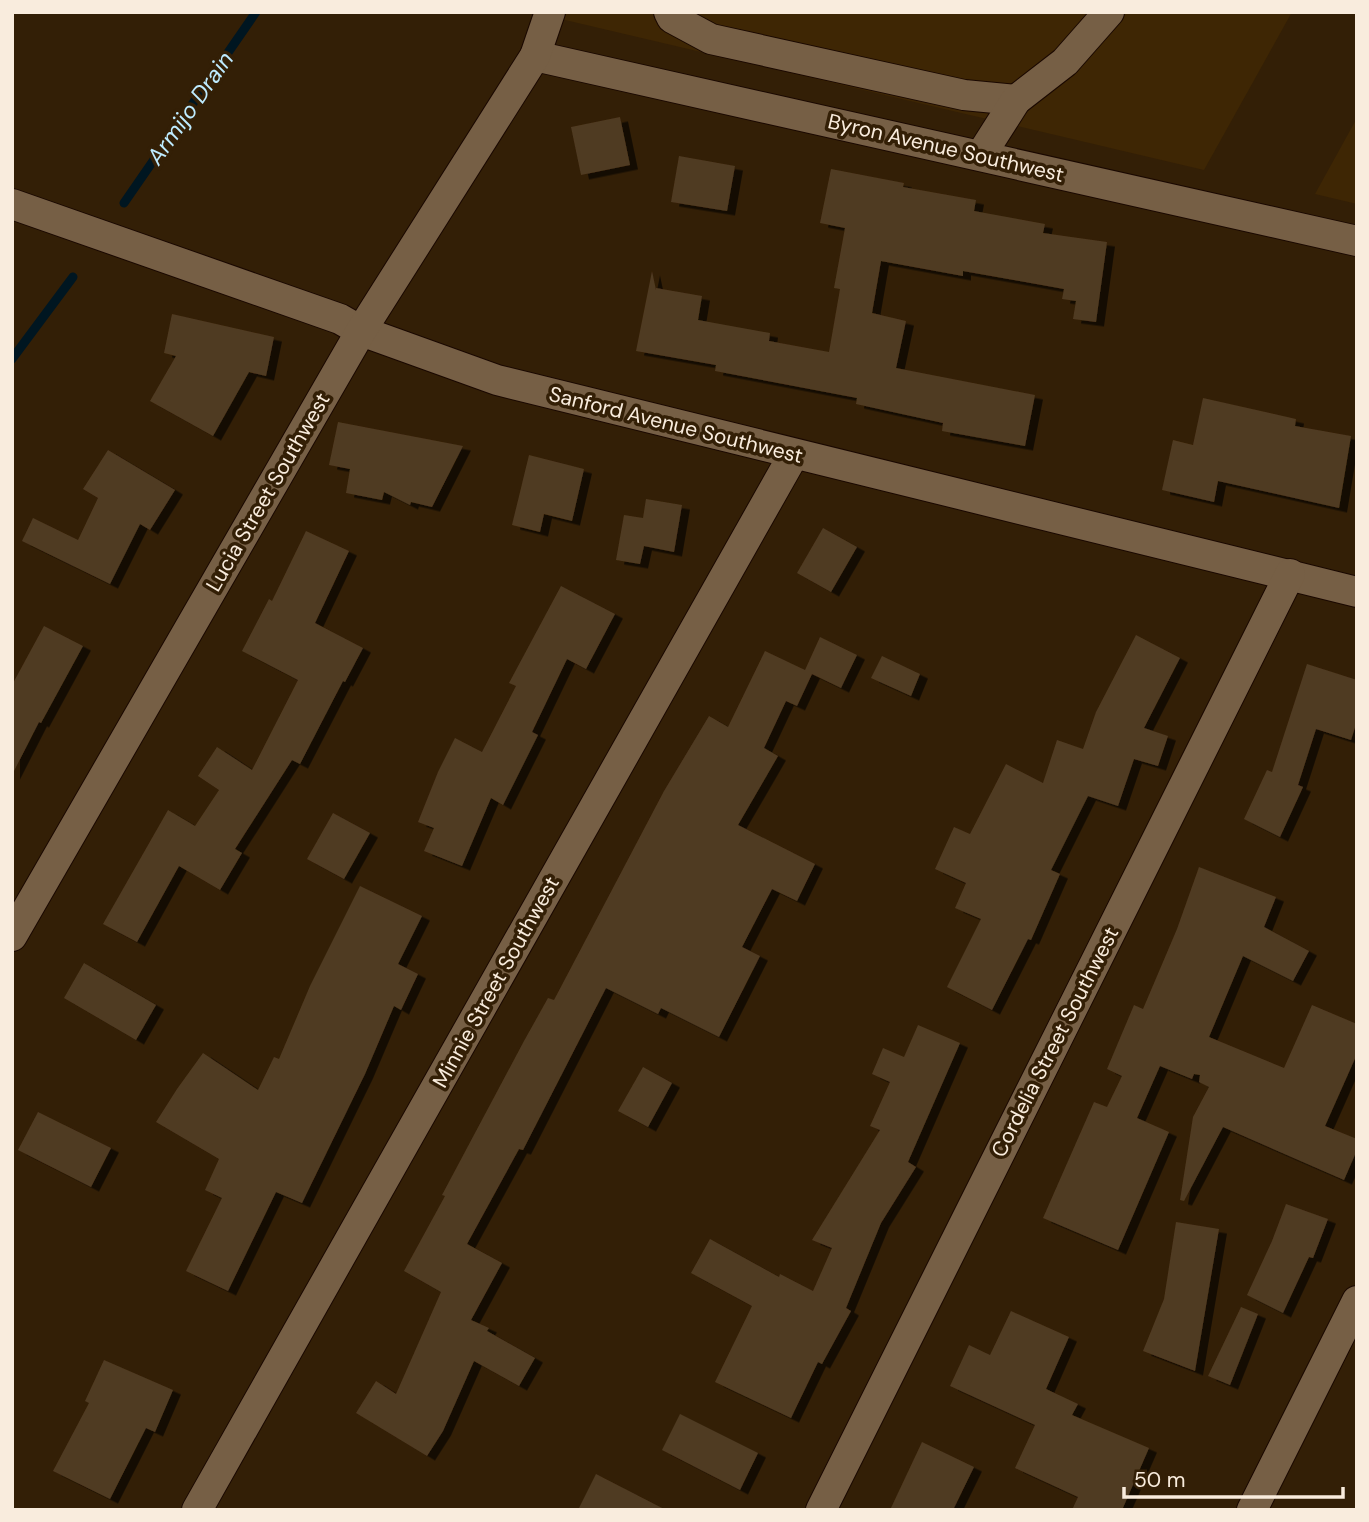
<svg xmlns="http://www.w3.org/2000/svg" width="1369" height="1522" font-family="'DM Sans',sans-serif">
	<defs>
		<filter id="shadow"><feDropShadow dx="8" dy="4.5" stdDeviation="0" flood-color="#0009"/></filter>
	</defs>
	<rect width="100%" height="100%" fill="#331f06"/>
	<!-- built -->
	<g fill="#3e2604">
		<path d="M531,12H1292L1204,170Z"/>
		<path d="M1357,118V204L1315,194Z"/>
	</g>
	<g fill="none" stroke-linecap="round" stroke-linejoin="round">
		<!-- stream -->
		<g stroke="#001621" stroke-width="9">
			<path d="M124,203L256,12"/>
			<path d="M12,359L73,277"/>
		</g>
	</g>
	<!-- building -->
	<g fill="#503a21" filter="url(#shadow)">
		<path d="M620,117L630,165L581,175L571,127Z"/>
		<path d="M679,156L735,166L727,211L671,202Z"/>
		<path d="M831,169L904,183L903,187L976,200L974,211L1045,224L1043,233L1107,242L1096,322L1073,319L1076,301L1062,299L1064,289L963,271V276L881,261L872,313L906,321L896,368L1035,395L1025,446L942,431L943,423L856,404L857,398L715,371L716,365L636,351L652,271L656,290V288L702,296L698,320L770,333L769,341L829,352L840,289L834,288L845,228L820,223Z"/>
		<path d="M172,314L274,337L266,376L249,372L213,436L150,401L176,356L164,353Z"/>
		<path d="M1203,398L1296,419L1295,426L1351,436L1339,508L1218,481L1214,502L1162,490L1173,440L1193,445Z"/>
		<path d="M338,422L463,446L432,507L411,502L410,505L384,492L382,500L346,493L350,469L329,465Z"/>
		<path d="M108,450L175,490L150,530L140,524L110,584L22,541L33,518L78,540L98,498L83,489Z"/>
		<path d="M529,455L584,469L572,521L544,514L540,532L512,525Z"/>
		<path d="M646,499L682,505L674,552L644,546L640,564L616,560L624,515L643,518Z"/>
		<path d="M823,528L857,547L831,592L797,573Z"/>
		<path d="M306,531L349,551L315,623L363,648L345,682L343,681L300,764L292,760L235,849L242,853L220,890L179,866L137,942L103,924L168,810L195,826L219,790L198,776L217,747L252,770L298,680L242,651L269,599L272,601Z"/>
		<path d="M561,586L615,614L586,669L567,659L532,732L538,735L503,805L491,798L462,866L424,851L434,828L418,822L438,772L455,738L482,752L516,686L509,683Z"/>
		<path d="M44,626L83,646L41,723L39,722L12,775V685Z"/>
		<path d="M1136,635L1180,658L1144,728L1168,736L1158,766L1134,759L1118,806L1088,796L1051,870L1060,874L1031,940L1028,939L992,1010L947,987L981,919L955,908L966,883L935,869L954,827L970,834L1006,764L1043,783L1057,740L1083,749L1096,712Z"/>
		<path d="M820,637L857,655L841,688L812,674L797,706L786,701L764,748L778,756L738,825L815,864L797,901L772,889L742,947L760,956L719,1037L661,1008L658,1014L606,988L523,1150L519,1149L467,1244L502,1263L471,1320L489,1328L487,1331L535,1358L519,1386L474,1361L443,1431L427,1456L356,1413L376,1381L396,1394L441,1292L404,1271L445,1196L442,1195L524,1041L548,998L554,1000L664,791L709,716L728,727L765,651L805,670Z"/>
		<path d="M882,656L920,674L911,696L871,678Z"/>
		<path d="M1307,664L1357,680V721L1351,740L1316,729L1298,785L1303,787L1280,837L1244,819L1267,770L1272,772Z"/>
		<path d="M333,813L370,833L344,879L307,859Z"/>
		<path d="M1199,867L1276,897L1264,927L1309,951L1293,981L1243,956L1209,1037L1284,1068L1312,1005L1357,1024V1054L1325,1126L1357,1139V1150L1344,1180L1223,1127L1184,1201L1180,1200L1193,1117L1209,1087L1199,1082L1200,1075L1194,1074L1192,1079L1160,1066L1137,1118L1169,1132L1118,1250L1043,1218L1094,1102L1107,1107L1122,1076L1107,1069L1134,1005L1143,1009L1177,929Z"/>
		<path d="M360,886L422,916L398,964L418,974L401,1010L394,1006L365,1074L302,1203L276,1192L228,1291L186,1271L222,1198L205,1190L219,1159L156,1122L177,1089L203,1053L258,1090L274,1057L279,1059L310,986Z"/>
		<path d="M84,963L156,1005L136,1040L64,998Z"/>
		<path d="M918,1025L960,1043L908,1162L916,1167L881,1223L846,1308L851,1311L822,1364L818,1362L791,1418L715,1382L752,1306L691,1273L710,1239L779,1277L780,1274L813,1291L832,1248L812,1240L880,1130L870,1126L890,1082L872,1074L883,1048L904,1057Z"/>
		<path d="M643,1067L672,1083L648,1127L618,1111Z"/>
		<path d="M38,1112L111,1148L91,1187L18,1150Z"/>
		<path d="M1286,1204L1328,1219L1313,1258L1309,1257L1283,1313L1247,1295L1272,1241Z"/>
		<path d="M1176,1222L1219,1229L1195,1371L1143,1351L1164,1299Z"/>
		<path d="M1241,1307L1258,1314L1230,1385L1208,1376Z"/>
		<path d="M1011,1311L1069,1337L1046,1389L1078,1404L1072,1415L1149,1448L1122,1510H1072L1078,1497L1015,1468L1035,1425L950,1386L969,1345L990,1355Z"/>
		<path d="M104,1360L173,1390L155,1432L146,1428L110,1499L53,1471L89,1403L85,1401Z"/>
		<path d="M680,1414L758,1453L740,1490L662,1450Z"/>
		<path d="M922,1442L974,1467L953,1510H890Z"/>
		<path d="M596,1474L666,1510H578Z"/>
	</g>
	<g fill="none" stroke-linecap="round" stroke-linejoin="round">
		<!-- minor casing -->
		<g stroke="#1a0800" stroke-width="32">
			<g id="minor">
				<path d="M669,12L672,18L711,39L964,95L1016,100"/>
				<path d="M535,56L1357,241"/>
				<path d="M981,155L1016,100L1065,62L1109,12"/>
				<path d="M12,204L340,319L361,331L497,380L1357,592"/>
				<path d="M12,936L361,331L535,56L550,12"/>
				<path d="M197,1510L794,454"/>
				<path d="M821,1510L1290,574"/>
				<path d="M1252,1510L1357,1301"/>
			</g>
		</g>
		<!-- minor -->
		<use href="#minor" stroke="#765f45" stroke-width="30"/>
	</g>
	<g text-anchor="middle" stroke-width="7" stroke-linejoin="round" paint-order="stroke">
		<!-- street labels -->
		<g font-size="21" fill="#f9ecdd" stroke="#331f06">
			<text transform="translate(946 148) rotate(13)" y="7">Byron Avenue Southwest</text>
			<text transform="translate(676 425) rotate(14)" y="7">Sanford Avenue Southwest</text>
			<text transform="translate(268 492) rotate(-60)" y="7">Lucia Street Southwest</text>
			<text transform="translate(496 982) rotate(-61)" y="7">Minnie Street Southwest</text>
			<text transform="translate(1055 1042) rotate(-63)" y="7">Cordelia Street Southwest</text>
		</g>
		<!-- water labels -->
		<g font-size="23" font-style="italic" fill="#beebff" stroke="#331f06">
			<text transform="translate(190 108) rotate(-55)" y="8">Armijo Drain</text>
		</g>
	</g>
	<!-- border -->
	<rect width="1369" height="1522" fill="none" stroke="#f9ecdd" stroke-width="28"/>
	<!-- scale -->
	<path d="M1124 1487v10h219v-10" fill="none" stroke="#f9ecdd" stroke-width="3.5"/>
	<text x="1134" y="1487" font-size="21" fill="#f9ecdd" stroke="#331f06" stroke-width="5" paint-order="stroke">50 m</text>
</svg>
